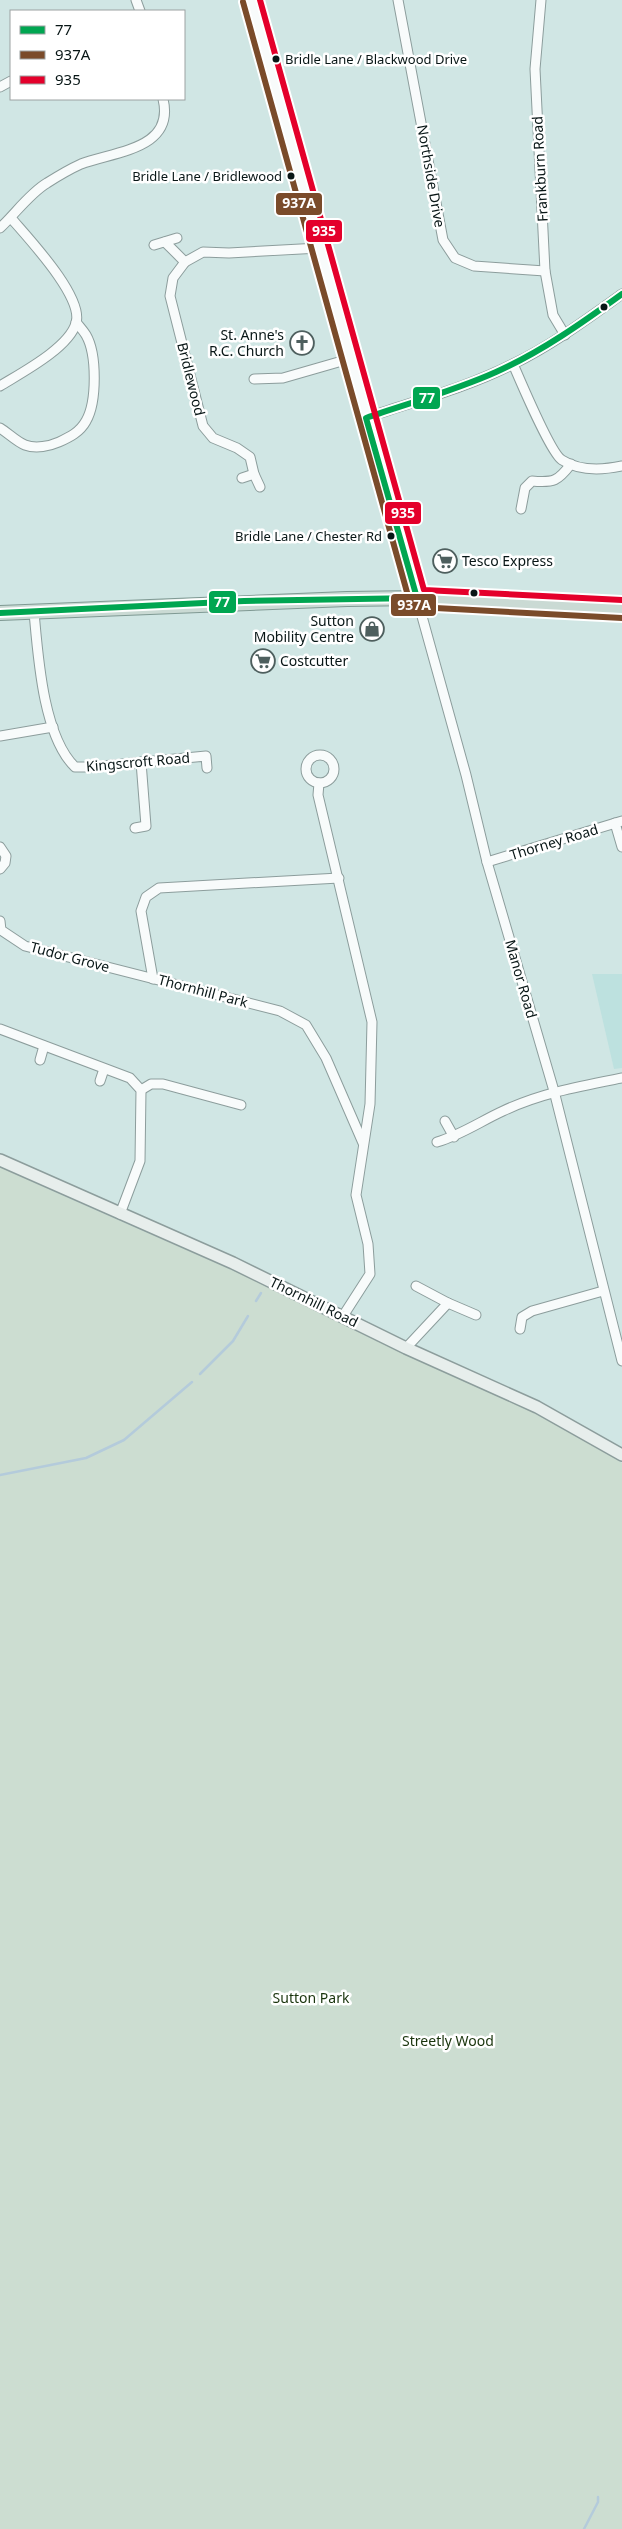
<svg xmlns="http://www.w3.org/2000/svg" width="622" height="2529" font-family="'Noto Sans',sans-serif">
	<rect width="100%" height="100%" fill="#d0e6e4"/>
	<!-- built -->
	<path fill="#bde1df" d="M592,974H622V1068L614,1069Z"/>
	<!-- green -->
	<path fill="#ccddd1" d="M0,1167C148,1235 299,1296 445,1368C505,1398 566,1426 622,1463V2529H0Z"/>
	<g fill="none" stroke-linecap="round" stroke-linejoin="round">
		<!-- stream -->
		<g stroke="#b4cbdb" stroke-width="2.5">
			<path d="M256,1301L261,1293"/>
			<path d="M200,1374L233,1341L248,1316"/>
			<path d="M0,1475L86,1458L124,1440L192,1382"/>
			<path d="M584,2529L598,2502V2497"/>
		</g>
		<!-- minor casing -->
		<g stroke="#8c9d9c" stroke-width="11">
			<g id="minor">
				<path d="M136,0L140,11"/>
				<path d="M251,0L466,775L487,862L554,1091L622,1361"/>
				<path d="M398,0L443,240L455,258L474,266L545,271"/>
				<path d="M541,0L535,69L545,271L553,315L565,335"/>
				<path d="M0,87L11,81"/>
				<path d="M0,228C15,214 30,193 47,183C58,176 70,169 81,164C116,151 175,149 163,99"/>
				<path d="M165,242L185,262"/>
				<path d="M154,245L177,238"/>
				<path d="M513,364C520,380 551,454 562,460C579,471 603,470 622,466"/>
				<path d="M254,379L283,378L349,359"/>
				<path d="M0,386C21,373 69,348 76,323C84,297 28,238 11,218"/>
				<path d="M366,418C415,401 466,388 513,364C552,345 587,319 622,294"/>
				<path d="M0,428C8,433 17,442 25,445C36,449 50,446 59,442C70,437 80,432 86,421C97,402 97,354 86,335C83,330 79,326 76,322"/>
				<path d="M242,478L254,474"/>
				<path d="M260,487L254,474L250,457L237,448L213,438L203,426L170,296L173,278L185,262L203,252L229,253L319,248"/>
				<path d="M521,509L525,488L532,481C554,483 558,481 571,464"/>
				<path d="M34,612C38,656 43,736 75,767H92L206,756L207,768"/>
				<path d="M0,736L53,727"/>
				<circle cx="320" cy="769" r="14"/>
				<path d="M319,783L318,795L372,1022L370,1104L356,1195L368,1244L370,1274L343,1316"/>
				<path d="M615,823L622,847"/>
				<path d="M135,828L146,826L141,762"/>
				<path d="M0,847L6,856L5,863L0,869"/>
				<path d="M487,862L622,821"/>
				<path d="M0,921L1,930L25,946L280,1011L306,1025L326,1058L363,1143"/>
				<path d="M153,979L141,911L146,897L159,888L339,878"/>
				<path d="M0,1029L130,1078L141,1090L140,1161L120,1214"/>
				<path d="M40,1060L44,1046"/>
				<path d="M100,1081L104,1069"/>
				<path d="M141,1090L151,1084H163L241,1105"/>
				<path d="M445,1121L454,1137"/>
				<path d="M437,1142C461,1135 481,1121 503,1111C541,1093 581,1086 622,1078"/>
				<path d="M448,1303L476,1315"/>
				<path d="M520,1329L522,1317L532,1311L603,1291"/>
				<path d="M406,1348L448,1303L416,1286"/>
			</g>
		</g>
		<!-- secondary casing -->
		<g stroke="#8c9d9c" stroke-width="14">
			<path id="secondary" d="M0,1160L233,1263L406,1348L537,1407L622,1455"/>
		</g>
		<!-- trunk casing -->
		<g stroke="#7f9993" stroke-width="16">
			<path id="trunk" d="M0,613L347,599L417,598L622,609"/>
		</g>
		<!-- minor -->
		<use href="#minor" stroke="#f8fbfb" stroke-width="9"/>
		<!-- secondary -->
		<use href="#secondary" stroke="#e7eeec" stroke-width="11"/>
		<!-- trunk -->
		<use href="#trunk" stroke="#cadad4" stroke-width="14"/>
		<!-- bus-1 casing -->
		<g stroke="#fff" stroke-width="10">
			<path id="bus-1" d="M0,613L244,601L417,598L366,418C409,403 454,391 496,372C541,352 582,323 622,294"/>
		</g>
		<!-- bus-2 casing -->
		<g stroke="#fff" stroke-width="10">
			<path id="bus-2" d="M243,2L410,603L417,607L622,618"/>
		</g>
		<!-- bus-3 casing -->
		<g stroke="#fff" stroke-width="10">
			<path id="bus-3" d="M260,0L424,590L622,600"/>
		</g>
		<!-- bus-1 -->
		<use href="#bus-1" stroke="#00a651" stroke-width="6"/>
		<!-- bus-2 -->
		<use href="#bus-2" stroke="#7a4b2a" stroke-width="6"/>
		<!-- bus-3 -->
		<use href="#bus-3" stroke="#e4002b" stroke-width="6"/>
	</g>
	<!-- icons -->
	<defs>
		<g id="church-ring" transform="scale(1.25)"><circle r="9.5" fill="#fff" stroke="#4e5f5e" stroke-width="1.5"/><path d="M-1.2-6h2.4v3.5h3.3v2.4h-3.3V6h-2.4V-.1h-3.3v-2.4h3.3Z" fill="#4e5f5e"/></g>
		<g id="supermarket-ring" transform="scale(1.25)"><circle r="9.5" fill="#fff" stroke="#4e5f5e" stroke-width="1.5"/><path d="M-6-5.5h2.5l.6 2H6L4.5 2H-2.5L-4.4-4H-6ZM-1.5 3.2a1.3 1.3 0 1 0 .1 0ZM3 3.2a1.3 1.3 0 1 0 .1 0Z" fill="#4e5f5e"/></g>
		<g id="shop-ring" transform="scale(1.25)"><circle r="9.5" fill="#fff" stroke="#4e5f5e" stroke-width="1.5"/><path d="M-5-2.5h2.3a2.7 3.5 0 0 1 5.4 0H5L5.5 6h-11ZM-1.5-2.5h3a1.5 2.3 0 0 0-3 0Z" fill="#4e5f5e"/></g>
	</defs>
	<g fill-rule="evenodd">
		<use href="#church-ring" x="302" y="343"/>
		<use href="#supermarket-ring" x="445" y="561"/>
		<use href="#shop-ring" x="372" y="629"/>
		<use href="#supermarket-ring" x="263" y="661"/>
	</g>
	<!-- markers -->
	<g fill="#081616" stroke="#fff" stroke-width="2">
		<circle cx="276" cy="59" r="4.5"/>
		<circle cx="291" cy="176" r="4.5"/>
		<circle cx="604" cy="307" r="4.5"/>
		<circle cx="391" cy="536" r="4.5"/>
		<circle cx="474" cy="593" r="4.5"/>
	</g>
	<g text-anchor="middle" stroke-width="5" stroke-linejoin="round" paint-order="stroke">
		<!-- bus labels -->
		<g font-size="13" fill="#081616" stroke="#fff" text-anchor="end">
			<text x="285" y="64" text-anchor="start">Bridle Lane / Blackwood Drive</text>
			<text x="282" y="181">Bridle Lane / Bridlewood</text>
			<text x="382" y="541">Bridle Lane / Chester Rd</text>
		</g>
		<!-- street labels -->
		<g font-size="14" fill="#081616" stroke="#fff">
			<text transform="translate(540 169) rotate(-93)" y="5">Frankburn Road</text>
			<text transform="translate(431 176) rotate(80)" y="5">Northside Drive</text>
			<text transform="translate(191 379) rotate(76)" y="5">Bridlewood</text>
			<text transform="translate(138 762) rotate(-5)" y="5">Kingscroft Road</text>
			<text transform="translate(554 842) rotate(-17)" y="5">Thorney Road</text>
			<text transform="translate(70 957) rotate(15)" y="5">Tudor Grove</text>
			<text transform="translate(521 979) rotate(74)" y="5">Manor Road</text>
			<text transform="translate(203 991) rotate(15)" y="5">Thornhill Park</text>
			<text transform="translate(314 1302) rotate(26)" y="5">Thornhill Road</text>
		</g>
		<!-- poi labels -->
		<g font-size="14" fill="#081616" stroke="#fff" text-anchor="end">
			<text x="284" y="340">St. Anne's<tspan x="284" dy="16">R.C. Church</tspan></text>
			<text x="462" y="566" text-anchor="start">Tesco Express</text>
			<text x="354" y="626">Sutton<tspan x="354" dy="16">Mobility Centre</tspan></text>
			<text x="280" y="666" text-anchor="start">Costcutter</text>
		</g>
		<!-- park labels -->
		<g font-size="14" fill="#19340c" stroke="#fff">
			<text x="311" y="2003">Sutton Park</text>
			<text x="448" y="2046">Streetly Wood</text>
		</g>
	</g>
	<g stroke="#fff" stroke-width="2">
		<rect x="275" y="192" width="48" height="24" rx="5" fill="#7a4b2a"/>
		<rect x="305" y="219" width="38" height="24" rx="5" fill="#e4002b"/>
		<rect x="412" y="386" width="29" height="24" rx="5" fill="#00a651"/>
		<rect x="384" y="501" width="38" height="24" rx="5" fill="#e4002b"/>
		<rect x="208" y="590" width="29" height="24" rx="5" fill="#00a651"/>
		<rect x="390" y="593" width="47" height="24" rx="5" fill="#7a4b2a"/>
	</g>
	<g font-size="14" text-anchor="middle" font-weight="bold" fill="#fff">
		<text x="299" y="208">937A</text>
		<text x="324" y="236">935</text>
		<text x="427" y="403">77</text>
		<text x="403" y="518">935</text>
		<text x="222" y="607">77</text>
		<text x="414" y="610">937A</text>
	</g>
	<!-- legend -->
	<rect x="10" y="10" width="175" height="90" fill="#ffffff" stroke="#9ca2a2"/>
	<rect x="20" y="26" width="25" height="8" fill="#00a651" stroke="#9ca2a2"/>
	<text x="55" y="35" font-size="15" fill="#081616">77</text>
	<rect x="20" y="51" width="25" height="8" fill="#7a4b2a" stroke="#9ca2a2"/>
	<text x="55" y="60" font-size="15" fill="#081616">937A</text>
	<rect x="20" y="76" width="25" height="8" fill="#e4002b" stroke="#9ca2a2"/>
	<text x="55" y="85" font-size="15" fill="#081616">935</text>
</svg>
